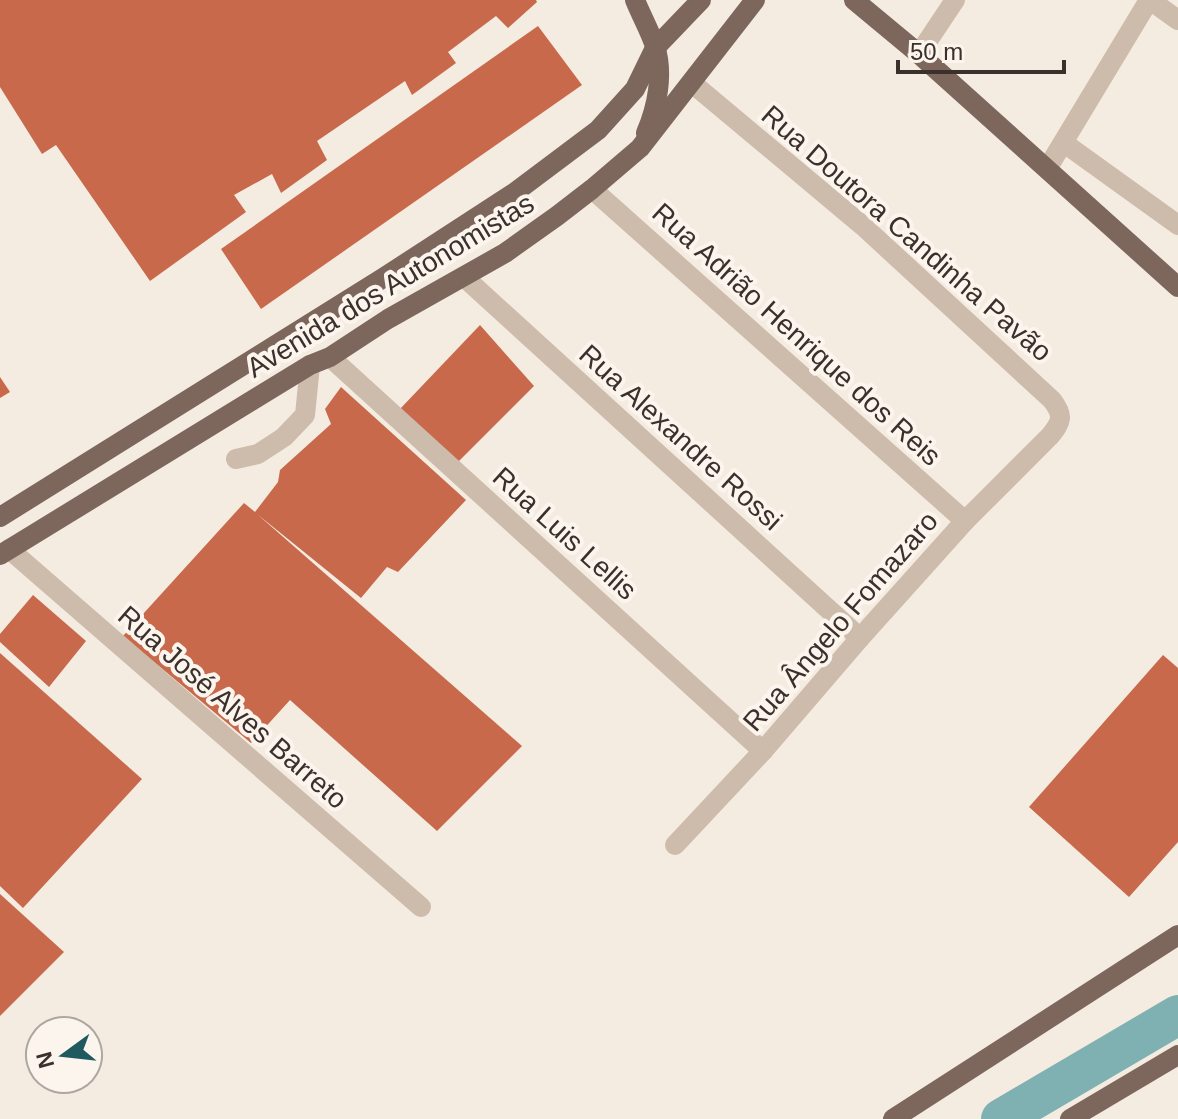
<svg xmlns="http://www.w3.org/2000/svg" width="1178" height="1119" font-family="Helvetica,sans-serif">
	<rect width="100%" height="100%" fill="#f4ebe1"/>
	<g fill="none" stroke-linecap="round" stroke-linejoin="round">
		<!-- river -->
		<path stroke="#7fb0b2" stroke-width="40" d="M1001,1119L1178,1015"/>
	</g>
	<!-- building -->
	<g fill="#c8694b">
		<path d="M0,0H536L537,2L508,28L496,16L448,52L456,63L412,95L405,81L317,141L327,160L281,193L272,174L234,195L246,212L150,281L56,145L42,154L0,87Z"/>
		<path d="M538,26L582,85L261,309L221,249Z"/>
		<path d="M480,325L534,386L457,463L400,409Z"/>
		<path d="M0,377L10,392L0,398Z"/>
		<path d="M341,387L466,500L398,572L387,567L361,598L257,514L522,746L437,831L290,700L251,743L123,636L244,503L255,512L278,482L280,470L331,424L325,409Z"/>
		<path d="M33,595L86,641L49,687L0,642V634Z"/>
		<path d="M0,653L142,779L23,908L0,886Z"/>
		<path d="M1163,655L1178,668V842L1129,897L1029,807Z"/>
		<path d="M0,894L64,952L0,1016Z"/>
	</g>
	<g fill="none" stroke-linecap="round" stroke-linejoin="round">
		<!-- minor -->
		<g stroke="#cdbbac" stroke-width="20">
			<path d="M1150,0L1178,20"/>
			<path d="M919,54L955,0"/>
			<path d="M1064,143L1178,225"/>
			<path d="M1047,169L1149,0"/>
			<path d="M592,189L965,521"/>
			<path d="M464,277L860,638"/>
			<path d="M330,357L763,751"/>
			<path d="M236,459L258,454L284,437L305,415L310,365"/>
			<path d="M9,549L421,907"/>
			<path d="M675,845L763,751L860,638L965,521L1050,436C1062,421 1064,416 1052,400L863,226L692,83"/>
		</g>
		<!-- major -->
		<g stroke="#7d675c" stroke-width="20">
			<path d="M635,0C641,15 650,31 655,46C664,74 657,107 646,133"/>
			<path d="M854,0L919,54L1178,287"/>
			<path d="M0,517L383,278L514,193L598,130L635,89L655,48L701,0"/>
			<path d="M0,555L310,365L330,357L388,319L505,253L557,216L592,189L640,148L755,0"/>
			<path d="M893,1119L1178,935"/>
			<path d="M1070,1119L1178,1055"/>
		</g>
	</g>
	<g text-anchor="middle" stroke-width="8" stroke-linejoin="round" paint-order="stroke">
		<!-- street labels -->
		<g font-size="28" fill="#3b302b" stroke="#fbf5ee">
			<text transform="translate(907 233) rotate(41)" y="10">Rua Doutora Candinha Pavão</text>
			<text transform="translate(390 285) rotate(-31)" y="10">Avenida dos Autonomistas</text>
			<text transform="translate(797 334) rotate(42)" y="10">Rua Adrião Henrique dos Reis</text>
			<text transform="translate(681 437) rotate(42)" y="10">Rua Alexandre Rossi</text>
			<text transform="translate(565 533) rotate(42)" y="10">Rua Luis Lellis</text>
			<text transform="translate(840 621) rotate(-49)" y="10">Rua Ângelo Fomazaro</text>
			<text transform="translate(233 707) rotate(41)" y="10">Rua José Alves Barreto</text>
		</g>
	</g>
	<!-- north arrow -->
	<g transform="translate(64 1055) rotate(255)"><circle r="38" fill="#fbf5ee" stroke="#aea6a0" stroke-width="2"/>
	<path d="M0-6L14 30L0 20L-14 30Z" fill="#1f5a5e"/>
	<text y="-12" font-size="22" font-weight="bold" text-anchor="middle" fill="#3b302b">N</text>
	</g>
	<!-- scale -->
	<path d="M898 60v12h166v-12" fill="none" stroke="#3b302b" stroke-width="4"/>
	<text x="910" y="60" font-size="24" fill="#3b302b" stroke="#fbf5ee" stroke-width="6" paint-order="stroke">50 m</text>
</svg>
